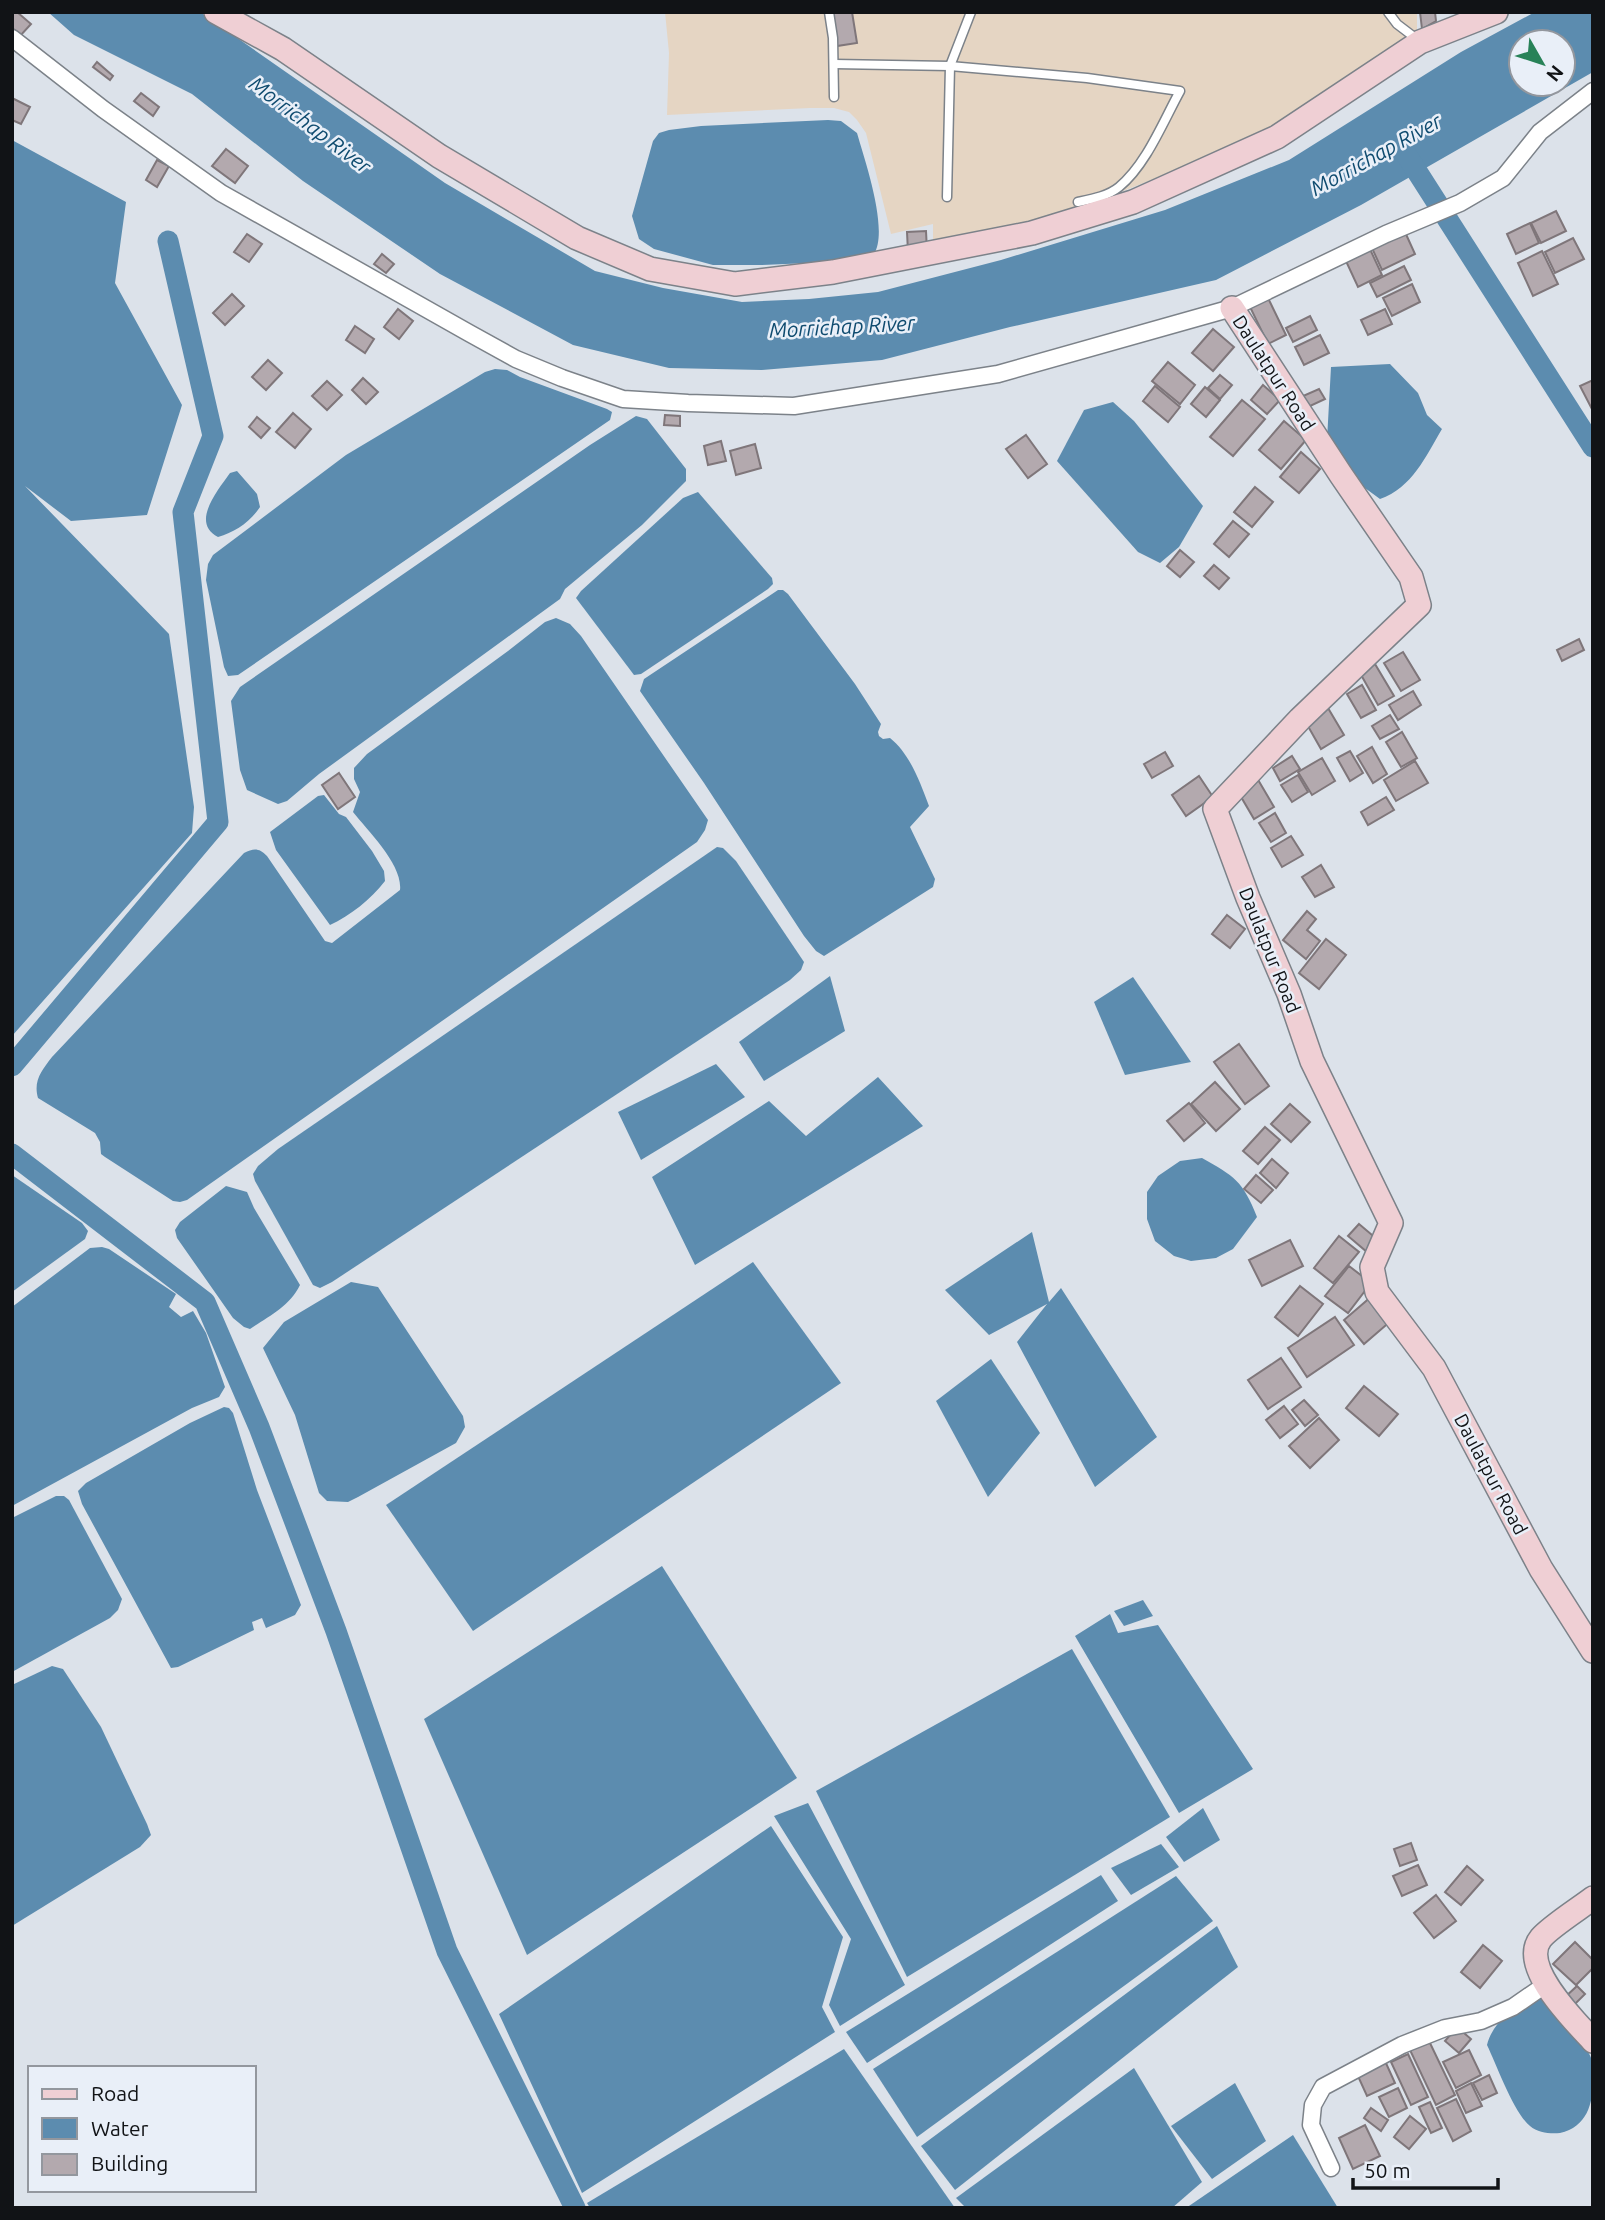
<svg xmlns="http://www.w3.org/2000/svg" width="1605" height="2220" font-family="Ubuntu,sans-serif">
	<rect width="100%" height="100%" fill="#dce2ea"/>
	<!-- industrial -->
	<path fill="#e5d5c3" d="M665,12H832L838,46L857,42L852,12H1417V34L1306,108L1227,150L1060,216L933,241V224L891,234L866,133L857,120L849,112L834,108H810L667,115L669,53Z"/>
	<!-- water -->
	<g fill="#5c8caf" fill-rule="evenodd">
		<path d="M48,12H200L445,183L595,271L663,288L742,302L809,299L878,292L1001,260L1165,210L1289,160L1461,52L1535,12H1593V72L1361,205L1216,280L1010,327L882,360L762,370L669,368L573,345L440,274L303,181L192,94L74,35ZM1521,42H1563V84H1521Z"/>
		<path d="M828,120L841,121L857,133C865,161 889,230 874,254L856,261L762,265H713L654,249L639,239L632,216L653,141L659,133L669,130L701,126Z"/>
		<path d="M12,140L126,202L115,283L182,405L147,515L71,521L25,486L169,634L194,807L192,833L12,1036Z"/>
		<path d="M1390,364L1418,393L1427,415L1442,429C1426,456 1412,488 1380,499L1354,480L1327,440L1331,367Z"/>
		<path d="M495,369L507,370L520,377L607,409L612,412L610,420L238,675L228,676L224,667L206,580L208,564L213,555L346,455L485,372Z"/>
		<path d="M1113,402L1134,421L1203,506L1179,547L1160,563L1138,552L1057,461L1084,410Z"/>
		<path d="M636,416L647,419L686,469V481L642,525L565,589L560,599L319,774L287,801L278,804L247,790L240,770L231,701L240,687L590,445Z"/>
		<path d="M237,471L257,494L260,507C250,522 235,532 218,537C190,523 218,490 230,473Z"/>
		<path d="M698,492L772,578L773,584L768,589L641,674L634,675L576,598L581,591L683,498Z"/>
		<path d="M778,590H783L788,594L855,684L881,724L878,732L879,736L883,739L890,738C910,754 920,782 929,806L910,827L935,879L933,887L824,956L816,951L804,936L704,783L640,691L644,679Z"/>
		<path d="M556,618L570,624L581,636L708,820L705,830L697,842L187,1200L180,1202L173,1201L105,1157L101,1154L100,1142L95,1133L38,1098C33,1081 42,1070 52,1057L244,853C254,848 259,848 267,856L325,941L332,943L400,890C403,865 368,831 353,812L360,792L354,779V768L367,754L508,651L545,622Z"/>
		<path d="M324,795L339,814L346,817L372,851L384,871L385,881C371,899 350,916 330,925L276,850L270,832L318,796Z"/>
		<path d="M717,847L723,848L736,861L804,962L801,970L790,980L332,1282L320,1288L313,1285L255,1181L253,1174L258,1166L278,1149Z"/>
		<path d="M830,976L845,1031L764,1081L739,1042Z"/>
		<path d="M1133,977L1191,1062L1125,1075L1094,1002Z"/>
		<path d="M716,1064L745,1097L641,1160L618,1112Z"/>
		<path d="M878,1077L923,1126L695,1265L652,1177L769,1101L806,1136Z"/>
		<path d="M1202,1158C1234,1176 1243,1181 1257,1217L1233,1249L1216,1258L1191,1261L1174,1256L1155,1241L1147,1219V1192L1158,1176L1180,1161Z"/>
		<path d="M12,1175L82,1223L88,1231L85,1239L12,1292Z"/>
		<path d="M226,1186L247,1192L254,1208L300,1285C289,1307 269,1316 250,1329L244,1327L233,1318L177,1238L175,1230L180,1222Z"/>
		<path d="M1032,1232L1049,1302L1061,1288L1157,1437L1095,1487L1017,1342L1047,1304L989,1335L945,1290Z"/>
		<path d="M102,1247L109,1249L176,1294L169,1307L181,1317L193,1311L206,1333L225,1387L219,1397L192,1408L12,1506V1307L90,1248Z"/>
		<path d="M753,1262L841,1383L473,1631L386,1505Z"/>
		<path d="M351,1282L378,1287L463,1416L465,1427L456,1443L358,1497L348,1502L327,1501L319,1493L295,1415L263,1348L284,1322Z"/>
		<path d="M991,1359L1040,1433L988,1497L936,1401Z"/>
		<path d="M224,1407L229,1408L233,1413L257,1490L301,1605L295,1615L266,1628L262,1618L252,1622L254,1630L178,1667L171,1668L82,1504L78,1491L86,1483L190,1423Z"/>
		<path d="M56,1496H64L69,1500L122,1599L118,1610L110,1618L12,1672V1518Z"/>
		<path d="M662,1566L797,1778L527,1955L424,1719Z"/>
		<path d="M1143,1600L1153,1616L1124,1626L1114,1611Z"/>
		<path d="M1110,1614L1118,1633L1158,1625L1253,1769L1179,1813L1075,1636Z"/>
		<path d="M1072,1649L1170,1817L907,1977L816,1791Z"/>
		<path d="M52,1666L63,1669L101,1727L147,1824L151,1835L140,1847L12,1926V1685Z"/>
		<path d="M808,1803L905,1985L840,2026L829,2005L851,1939L774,1816Z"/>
		<path d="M1203,1808L1220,1840L1184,1862L1166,1837Z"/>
		<path d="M771,1826L843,1937L822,2007L835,2032L582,2193L499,2014Z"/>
		<path d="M1161,1844L1179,1867L1131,1895L1111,1868Z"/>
		<path d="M1101,1875L1118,1901L867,2063L846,2032Z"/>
		<path d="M1176,1876L1213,1921L917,2137L873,2069Z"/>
		<path d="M1217,1926L1238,1967L955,2190L921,2146Z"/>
		<path d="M1546,1998C1559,2014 1587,2043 1593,2063C1594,2068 1593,2074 1593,2079C1593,2104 1587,2127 1560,2133C1551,2134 1538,2133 1530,2126C1514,2113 1497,2066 1487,2045C1493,2020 1520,2001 1546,1998Z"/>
		<path d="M844,2049L955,2208H590L587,2203Z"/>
		<path d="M1134,2068L1202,2182L1172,2208H966L956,2198Z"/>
		<path d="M1235,2083L1266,2141L1212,2179L1171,2126Z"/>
		<path d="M1293,2135L1338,2208H1186Z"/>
	</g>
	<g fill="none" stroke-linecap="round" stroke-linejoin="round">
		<!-- canal -->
		<g stroke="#5c8caf" stroke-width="21">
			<path d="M1402,148L1593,447"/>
			<path d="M12,1066L218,822L183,512L213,436L168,241"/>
			<path d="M12,1154L205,1302L259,1427L336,1631L447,1951L575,2208"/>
		</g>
	</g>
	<!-- building -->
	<g fill="#b3a9ae" stroke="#7f767a" stroke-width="2">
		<path d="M12,12H17L31,24L21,35L12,28Z"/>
		<path d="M832,12H852L857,43L837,46Z"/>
		<path d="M1420,12H1435L1436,21L1422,29Z"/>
		<path d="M97,62L113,76L110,80L93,67Z"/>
		<path d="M141,93L159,107L153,116L134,101Z"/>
		<path d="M12,98L30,107L21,124L12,120Z"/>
		<path d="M226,149L248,166L235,183L212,166Z"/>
		<path d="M157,160L169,166L157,187L146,180Z"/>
		<path d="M1556,211L1566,231L1541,243L1531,223Z"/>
		<path d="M1530,223L1539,243L1516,254L1507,234Z"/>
		<path d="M926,231L927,251L908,252L907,232Z"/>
		<path d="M1405,232L1415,254L1382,270L1372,248Z"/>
		<path d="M247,234L262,244L249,262L234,252Z"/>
		<path d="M1573,238L1584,259L1555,273L1545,252Z"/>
		<path d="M1369,247L1382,275L1358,287L1345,259Z"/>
		<path d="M1542,251L1558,284L1533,296L1518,263Z"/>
		<path d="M382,254L394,264L386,273L374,264Z"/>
		<path d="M1404,266L1411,280L1377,297L1370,283Z"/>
		<path d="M1412,284L1420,302L1392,316L1383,298Z"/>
		<path d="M232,294L244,306L225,325L213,313Z"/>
		<path d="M1268,298L1286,335L1268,344L1250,307Z"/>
		<path d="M398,309L413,321L399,339L384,327Z"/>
		<path d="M1385,309L1392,324L1368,335L1361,320Z"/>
		<path d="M1310,316L1317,330L1293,342L1286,328Z"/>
		<path d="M355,326L374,339L365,353L346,340Z"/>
		<path d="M1213,329L1234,347L1213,371L1192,353Z"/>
		<path d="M1320,335L1329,353L1304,365L1295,347Z"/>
		<path d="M268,360L282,373L266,390L252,377Z"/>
		<path d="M1168,362L1195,385L1180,404L1152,381Z"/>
		<path d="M1220,375L1232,385L1220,399L1208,388Z"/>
		<path d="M363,378L378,392L366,404L352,390Z"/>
		<path d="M1593,380V411L1580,386Z"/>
		<path d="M327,381L342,395L327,410L312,396Z"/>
		<path d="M1263,385L1280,400L1267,414L1251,400Z"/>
		<path d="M1155,386L1180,407L1168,422L1143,401Z"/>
		<path d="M1205,387L1220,400L1206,417L1191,404Z"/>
		<path d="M1319,389L1325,399L1308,407L1303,396Z"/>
		<path d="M1242,400L1265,419L1233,456L1210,437Z"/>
		<path d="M293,413L311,429L295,448L276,432Z"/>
		<path d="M665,415L680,416V426L664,425Z"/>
		<path d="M257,417L270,428L261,438L249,427Z"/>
		<path d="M1284,421L1306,440L1281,469L1259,450Z"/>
		<path d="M1026,435L1047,464L1028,478L1006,449Z"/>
		<path d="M721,441L726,461L708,465L704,446Z"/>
		<path d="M755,444L761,468L736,475L730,451Z"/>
		<path d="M1301,452L1320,469L1299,493L1280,477Z"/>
		<path d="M1255,487L1273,502L1252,527L1234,512Z"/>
		<path d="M1233,521L1249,534L1229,557L1214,544Z"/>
		<path d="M1180,550L1194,562L1180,577L1167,566Z"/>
		<path d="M1214,565L1229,578L1219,589L1204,576Z"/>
		<path d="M1579,639L1584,650L1562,661L1557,650Z"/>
		<path d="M1403,652L1420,680L1401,691L1384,663Z"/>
		<path d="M1375,664L1394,696L1378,705L1360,673Z"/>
		<path d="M1362,685L1376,710L1361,718L1347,694Z"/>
		<path d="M1413,691L1421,705L1398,720L1389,705Z"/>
		<path d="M1328,708L1344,735L1321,749L1305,721Z"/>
		<path d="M1390,715L1399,729L1380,739L1372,726Z"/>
		<path d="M1402,732L1417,758L1401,767L1386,742Z"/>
		<path d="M1372,747L1387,774L1373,783L1357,756Z"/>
		<path d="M1350,751L1363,773L1350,781L1337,758Z"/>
		<path d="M1165,752L1173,766L1152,778L1144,764Z"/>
		<path d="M1292,756L1300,769L1280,781L1273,768Z"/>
		<path d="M1322,758L1335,781L1312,795L1298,772Z"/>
		<path d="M1415,761L1428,783L1396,801L1384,780Z"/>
		<path d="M339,773L355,797L338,809L322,785Z"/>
		<path d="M1298,775L1308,792L1292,802L1281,785Z"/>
		<path d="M1199,776L1213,797L1186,816L1172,795Z"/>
		<path d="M1257,778L1274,807L1254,819L1237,790Z"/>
		<path d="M1386,797L1394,810L1368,825L1361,812Z"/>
		<path d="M1275,813L1286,833L1271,842L1259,823Z"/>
		<path d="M1291,836L1303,855L1282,867L1271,848Z"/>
		<path d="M1321,865L1334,887L1315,897L1302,877Z"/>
		<path d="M1307,911L1316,919L1307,930L1320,941L1306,959L1283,940Z"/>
		<path d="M1227,915L1245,929L1230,948L1212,934Z"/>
		<path d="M1326,939L1346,955L1319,989L1299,973Z"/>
		<path d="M1239,1044L1269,1086L1245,1104L1214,1062Z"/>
		<path d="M1215,1082L1240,1109L1216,1131L1191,1104Z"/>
		<path d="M1189,1103L1205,1123L1184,1141L1167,1121Z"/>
		<path d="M1290,1104L1310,1122L1291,1142L1271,1124Z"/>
		<path d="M1265,1127L1280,1140L1258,1164L1243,1151Z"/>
		<path d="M1272,1159L1288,1173L1276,1188L1260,1173Z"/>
		<path d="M1256,1175L1273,1190L1261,1203L1244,1189Z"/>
		<path d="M1359,1224L1378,1240L1367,1252L1348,1236Z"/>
		<path d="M1339,1236L1359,1252L1333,1283L1314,1268Z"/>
		<path d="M1290,1240L1303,1266L1262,1286L1249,1260Z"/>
		<path d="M1349,1266L1371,1283L1348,1313L1325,1296Z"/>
		<path d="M1300,1286L1323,1304L1298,1336L1275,1317Z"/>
		<path d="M1372,1296L1392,1320L1364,1344L1344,1320Z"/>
		<path d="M1335,1317L1354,1345L1307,1377L1288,1348Z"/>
		<path d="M1281,1358L1301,1387L1268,1409L1248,1380Z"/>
		<path d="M1364,1386L1398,1414L1379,1436L1346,1408Z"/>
		<path d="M1304,1400L1318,1415L1305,1426L1292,1410Z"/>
		<path d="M1284,1406L1298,1424L1280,1438L1266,1420Z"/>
		<path d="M1319,1418L1339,1440L1310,1468L1289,1446Z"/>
		<path d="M1411,1843L1417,1860L1400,1866L1394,1849Z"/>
		<path d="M1418,1865L1427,1885L1402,1896L1393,1876Z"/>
		<path d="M1467,1866L1483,1880L1461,1905L1445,1892Z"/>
		<path d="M1436,1895L1456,1921L1434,1938L1414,1913Z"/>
		<path d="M1575,1942L1593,1960V1968L1576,1985L1553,1964Z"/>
		<path d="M1483,1945L1502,1961L1480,1988L1461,1972Z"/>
		<path d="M1577,1986L1585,1994L1572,2007L1563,1999Z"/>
		<path d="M1457,2027L1471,2039L1459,2053L1445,2041Z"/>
		<path d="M1429,2041L1455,2095L1436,2105L1410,2050Z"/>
		<path d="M1469,2050L1481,2075L1456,2088L1443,2062Z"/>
		<path d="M1408,2054L1428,2097L1411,2105L1391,2062Z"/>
		<path d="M1385,2061L1395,2083L1367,2096L1357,2074Z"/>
		<path d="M1489,2075L1497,2093L1482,2100L1473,2083Z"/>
		<path d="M1471,2083L1482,2106L1466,2113L1456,2091Z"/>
		<path d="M1398,2088L1407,2108L1389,2117L1379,2097Z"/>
		<path d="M1456,2099L1471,2131L1453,2141L1437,2108Z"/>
		<path d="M1430,2102L1442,2128L1431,2133L1419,2107Z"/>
		<path d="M1371,2108L1388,2120L1381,2131L1364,2118Z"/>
		<path d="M1410,2116L1426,2129L1409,2149L1394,2137Z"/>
		<path d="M1365,2125L1380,2156L1353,2169L1339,2138Z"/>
	</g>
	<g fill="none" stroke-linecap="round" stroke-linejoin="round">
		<!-- lane casing -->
		<g stroke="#7c8289" stroke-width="11">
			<g id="lane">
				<path d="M829,12L833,38L834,97"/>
				<path d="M1388,12L1397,24L1418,40"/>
				<path d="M834,64L950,66L1087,78L1180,91C1163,122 1146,165 1119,187C1108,196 1092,199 1078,202"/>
				<path d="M947,197L950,66L971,12"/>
			</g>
		</g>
		<!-- street casing -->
		<g stroke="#7c8289" stroke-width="19">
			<g id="street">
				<path d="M12,38L103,109L221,193L469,333L516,359L562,378L623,399L688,403L794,406L998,374L1232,308L1386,234L1460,203L1503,178L1540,132L1593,91"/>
				<path d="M1331,2168L1311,2125L1313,2105L1323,2087L1402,2045L1445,2028L1481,2021L1513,2007L1545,1985"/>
			</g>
		</g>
		<!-- secondary casing -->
		<g stroke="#7c8289" stroke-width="26">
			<g id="secondary">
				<path d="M216,12L283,49L439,156L577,238L650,269L735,284L833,272L1032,233L1133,202L1277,137L1420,42L1496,12"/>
				<path d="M1232,308L1341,475L1411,577L1419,605L1300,719L1215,809L1248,898L1289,994L1312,1061L1391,1223L1372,1267L1377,1292L1434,1368L1541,1569L1593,1651"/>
				<path d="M1593,1898C1580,1908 1550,1927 1541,1938C1518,1966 1575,2021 1593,2041"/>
			</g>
		</g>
		<!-- lane -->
		<use href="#lane" stroke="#fff" stroke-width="8"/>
		<!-- street -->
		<use href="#street" stroke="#fff" stroke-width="16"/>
		<!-- secondary -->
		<use href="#secondary" stroke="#efcfd4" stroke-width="23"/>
	</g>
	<g text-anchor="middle" stroke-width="5" stroke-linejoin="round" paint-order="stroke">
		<!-- street labels -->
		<g font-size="19" fill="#111316" stroke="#e9eff8">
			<text transform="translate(1274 373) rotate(57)" y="7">Daulatpur Road</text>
			<text transform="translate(1270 950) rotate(68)" y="7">Daulatpur Road</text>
			<text transform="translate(1491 1474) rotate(62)" y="7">Daulatpur Road</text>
		</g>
		<!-- water labels -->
		<g font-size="21" font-style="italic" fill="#0f4b6f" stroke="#e9eff8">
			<text transform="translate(310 125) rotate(37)" y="7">Morrichap River</text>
			<text transform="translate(1376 155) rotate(-29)" y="7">Morrichap River</text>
			<text transform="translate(842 327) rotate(-3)" y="7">Morrichap River</text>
		</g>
	</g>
	<!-- border -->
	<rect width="1605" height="2220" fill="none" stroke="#111316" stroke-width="28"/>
	<!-- legend -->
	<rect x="28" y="2066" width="228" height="126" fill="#e9eff8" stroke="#93979e" stroke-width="2"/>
	<rect x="42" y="2089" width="35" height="10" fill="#efcfd4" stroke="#93979e" stroke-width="2"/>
	<text x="91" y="2101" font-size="21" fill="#111316">Road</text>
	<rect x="42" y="2118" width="35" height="21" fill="#5c8caf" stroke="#93979e" stroke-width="2"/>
	<text x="91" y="2136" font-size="21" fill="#111316">Water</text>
	<rect x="42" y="2154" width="35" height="21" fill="#b3a9ae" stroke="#93979e" stroke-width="2"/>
	<text x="91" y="2171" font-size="21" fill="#111316">Building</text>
	<!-- north arrow -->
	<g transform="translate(1542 63) rotate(129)"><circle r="33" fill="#e9eff8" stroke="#93979e" stroke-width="2"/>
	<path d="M0-5L12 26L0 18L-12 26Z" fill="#288258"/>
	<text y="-10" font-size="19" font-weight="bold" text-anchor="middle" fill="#111316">N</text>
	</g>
	<!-- scale -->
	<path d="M1353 2178v10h145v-10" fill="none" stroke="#111316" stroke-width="3.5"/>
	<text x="1364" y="2178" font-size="21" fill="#111316" stroke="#e9eff8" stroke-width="5" paint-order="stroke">50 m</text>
</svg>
